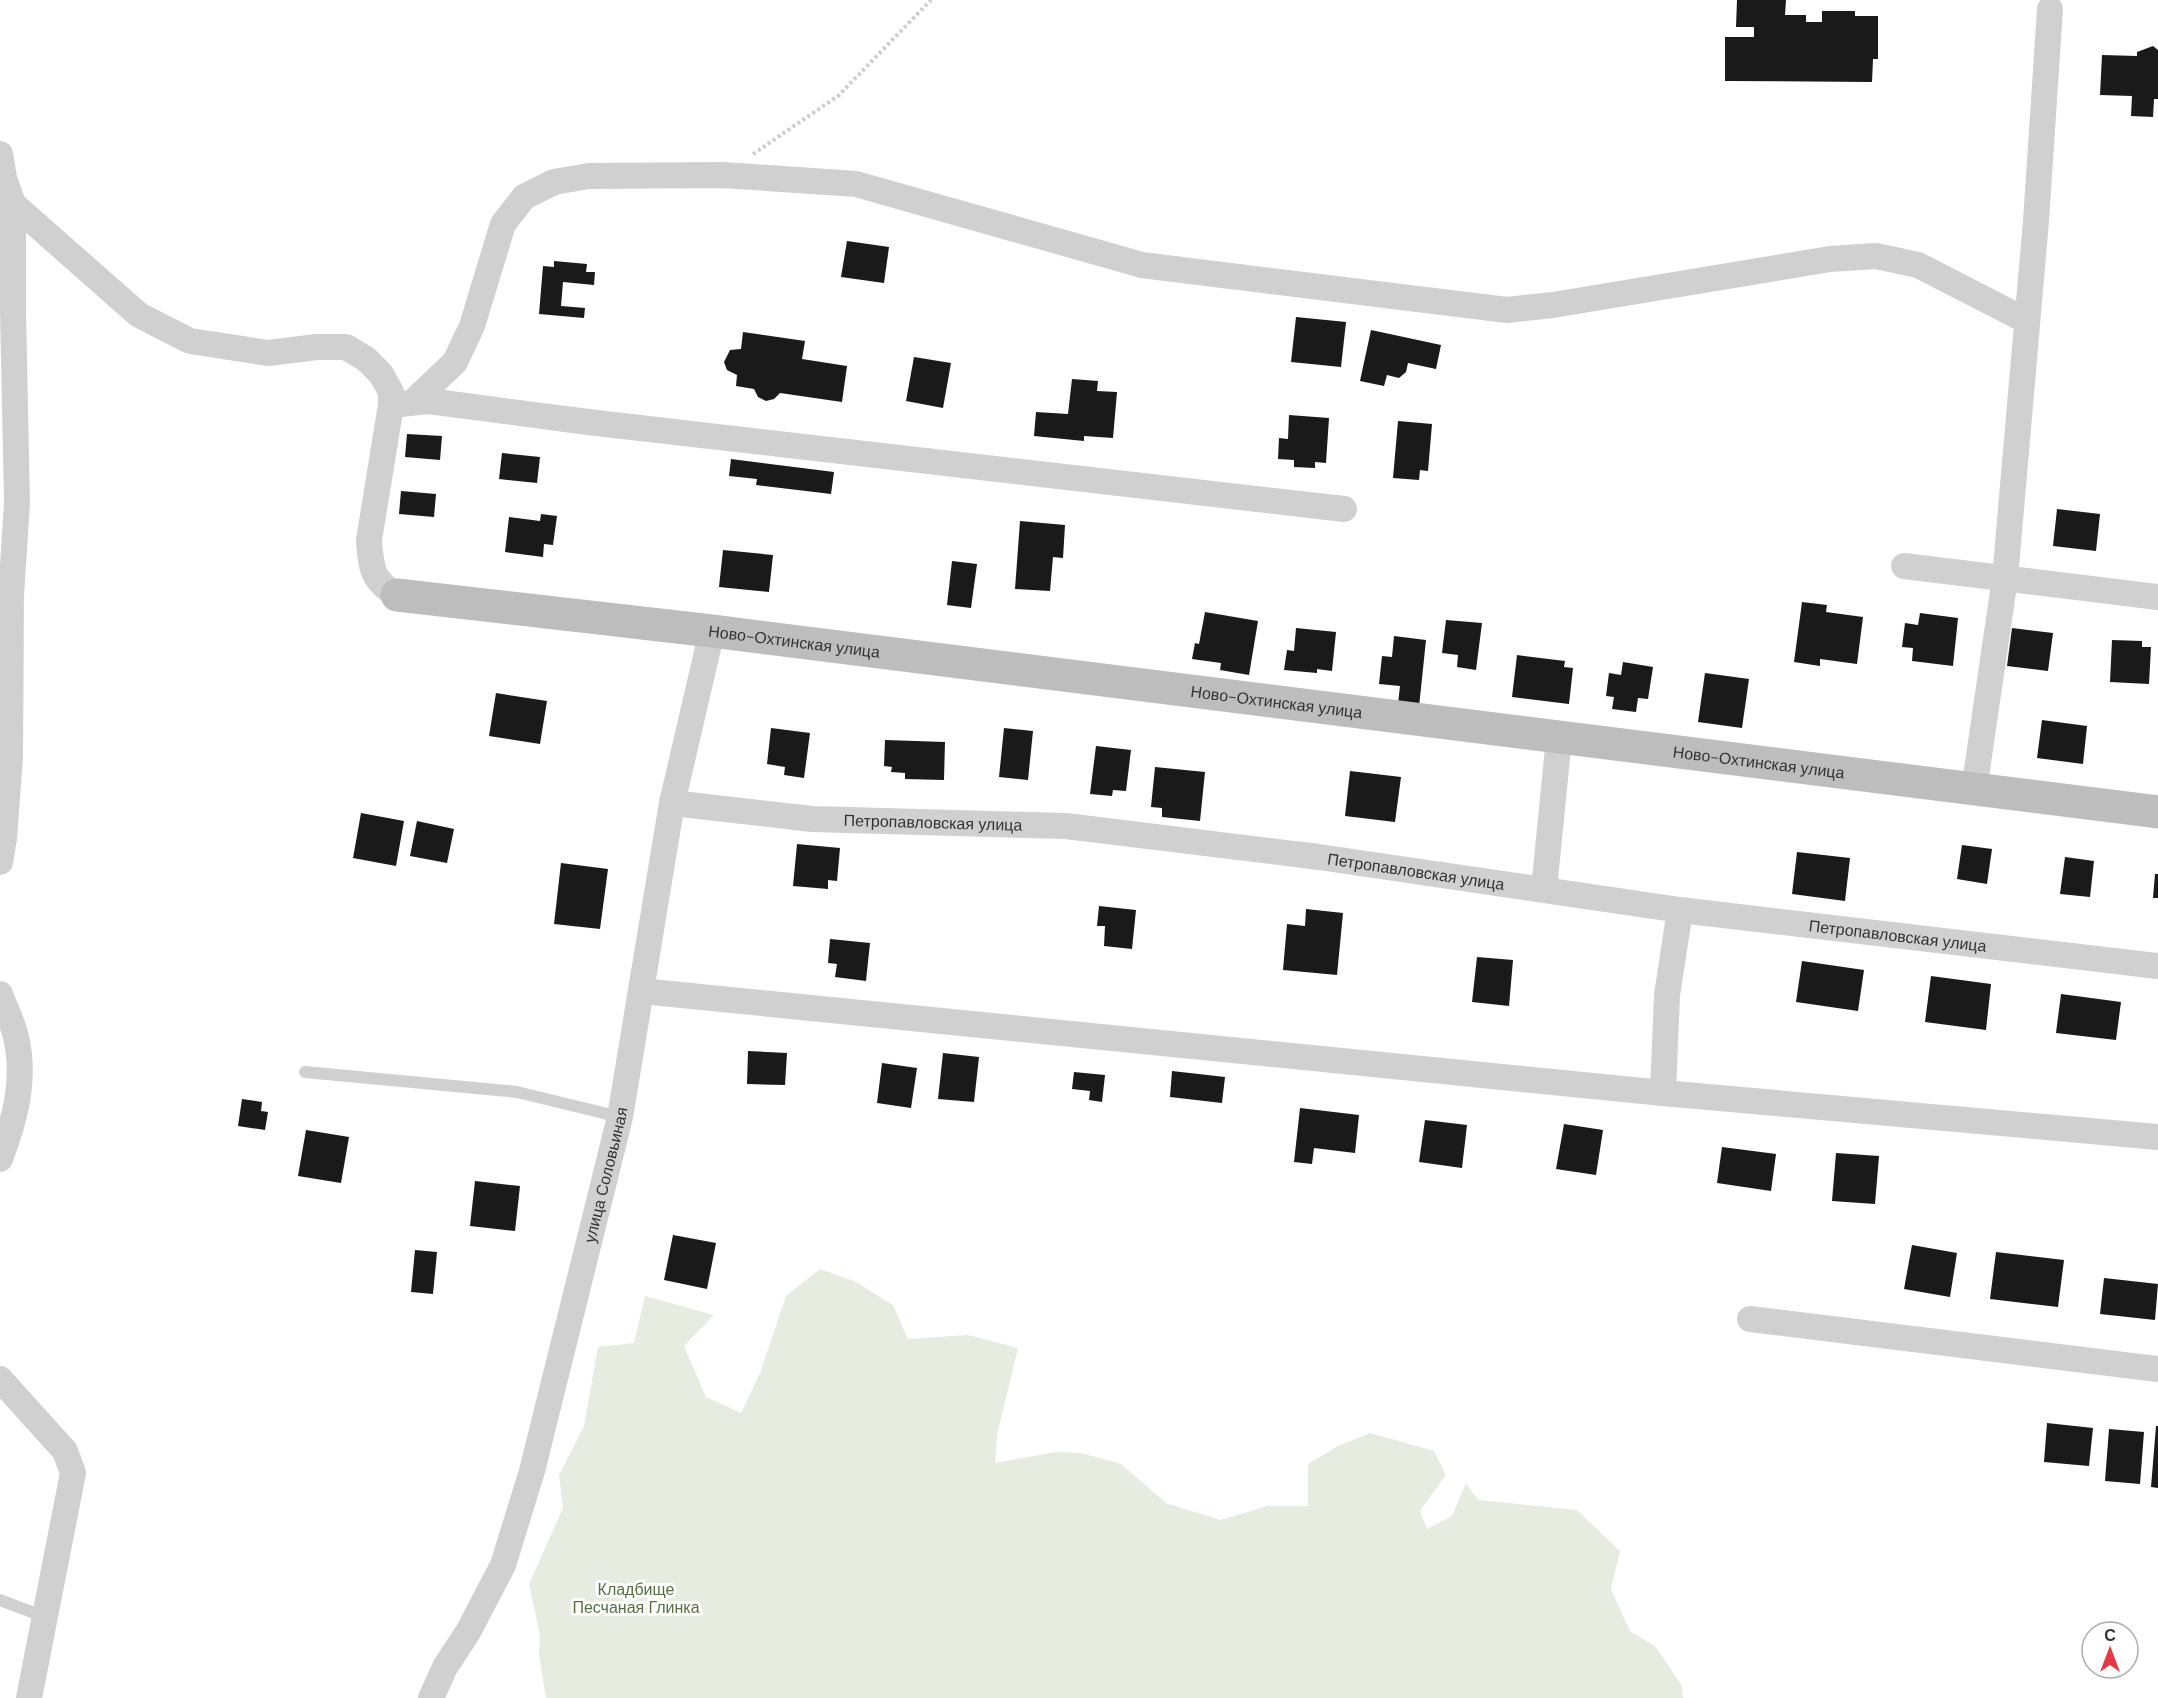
<svg xmlns="http://www.w3.org/2000/svg" width="2158" height="1698" font-family="'DM Sans',sans-serif">
	<rect width="100%" height="100%" fill="#fff"/>
	<!-- green -->
	<path fill="#e6ecdf" d="M820,1269L856,1282L893,1305L908,1339L968,1335L1018,1348L997,1435L995,1463L1055,1452L1081,1453L1121,1464L1166,1503L1220,1520L1268,1506H1308V1464L1338,1446L1370,1433L1434,1451L1446,1475L1420,1511L1427,1529L1452,1516L1466,1483L1478,1500L1577,1510L1620,1551L1611,1589L1630,1631L1656,1647L1682,1686L1683,1698H546L539,1655L540,1636L529,1584L563,1508L559,1475L584,1426L598,1347L634,1343L645,1296L714,1315L684,1346L706,1397L741,1413L760,1373L786,1296Z"/>
	<!-- building -->
	<g fill="#1a1a1a">
		<path d="M1737,0H1786L1785,15H1806V22H1822V11H1855V16H1878V59H1873L1872,82L1725,81V37H1754V27H1736Z"/>
		<path d="M2153,46L2158,50V99H2154L2153,117L2131,116L2132,96L2100,95L2102,55L2137,56V52Z"/>
		<path d="M847,241L889,247L884,283L841,277Z"/>
		<path d="M554,261L587,264L586,272H595L594,285L563,282L561,306L585,308L584,318L539,314L543,266L554,267Z"/>
		<path d="M1296,317L1346,322L1341,367L1291,362Z"/>
		<path d="M1371,330L1441,345L1436,369L1408,363L1406,372L1399,378L1387,375L1384,386L1360,381Z"/>
		<path d="M743,332L805,341L802,359L847,366L842,402L780,393L774,399L766,401L758,397L754,389L736,386L737,375L727,370L724,362L730,350L741,349Z"/>
		<path d="M914,357L951,363L943,408L906,401Z"/>
		<path d="M1072,379L1098,381L1097,391L1117,392L1113,438L1084,436V441L1034,436L1036,412L1068,414Z"/>
		<path d="M1289,415L1329,418L1326,463L1315,462V468L1294,467V460L1278,459L1279,438L1288,439Z"/>
		<path d="M1398,421L1432,424L1428,471L1420,470L1419,480L1393,478Z"/>
		<path d="M407,434L442,436L440,460L405,457Z"/>
		<path d="M502,453L540,457L537,483L499,479Z"/>
		<path d="M731,459L834,472L831,494L756,485L757,479L729,476Z"/>
		<path d="M401,491L436,494L434,517L399,514Z"/>
		<path d="M2057,509L2100,514L2096,551L2053,546Z"/>
		<path d="M541,514L557,516L553,545L544,544L543,557L505,552L509,517L540,521Z"/>
		<path d="M1020,521L1065,525L1063,558L1053,557L1050,591L1015,589Z"/>
		<path d="M723,550L773,555L769,592L719,587Z"/>
		<path d="M952,561L977,564L971,608L947,605Z"/>
		<path d="M1802,602L1827,605L1826,612L1863,617L1857,664L1820,659V666L1794,662Z"/>
		<path d="M1205,612L1258,621L1249,675L1220,670L1221,663L1192,659L1195,643L1199,644Z"/>
		<path d="M1920,613L1958,618L1953,666L1912,661L1913,648L1902,647L1905,623L1918,625Z"/>
		<path d="M1446,620L1482,623L1476,670L1457,667L1458,655L1442,653Z"/>
		<path d="M1296,628L1336,632L1332,671L1317,669V673L1284,670L1287,650L1294,651Z"/>
		<path d="M2012,628L2053,633L2048,671L2007,666Z"/>
		<path d="M1394,636L1426,640L1419,707L1398,704L1400,686L1379,684L1382,656L1392,657Z"/>
		<path d="M2112,640L2142,641V647H2151L2149,684L2110,682Z"/>
		<path d="M1517,655L1565,661L1564,667L1573,668L1569,704L1512,697Z"/>
		<path d="M1623,662L1653,667L1648,699L1638,698L1636,712L1612,709L1614,697L1606,696L1609,673L1621,675Z"/>
		<path d="M1705,673L1749,679L1742,728L1698,722Z"/>
		<path d="M496,693L547,701L540,744L489,736Z"/>
		<path d="M2042,720L2087,726L2083,764L2037,758Z"/>
		<path d="M771,728L810,733L804,778L784,775L785,767L767,764Z"/>
		<path d="M1004,728L1033,731L1028,780L999,777Z"/>
		<path d="M885,740L945,742L944,780L905,779V773L891,772L892,767L884,766Z"/>
		<path d="M1096,746L1131,750L1126,791L1113,790L1112,796L1090,794Z"/>
		<path d="M1155,767L1205,772L1200,821L1162,817V808L1151,807Z"/>
		<path d="M1350,771L1401,777L1395,822L1345,816Z"/>
		<path d="M361,813L404,821L396,866L353,858Z"/>
		<path d="M417,821L454,829L447,863L410,856Z"/>
		<path d="M797,844L840,848L837,881L828,880V889L793,886Z"/>
		<path d="M1962,845L1992,849L1987,884L1957,879Z"/>
		<path d="M1797,852L1850,858L1845,901L1792,894Z"/>
		<path d="M2065,857L2094,861L2090,897L2060,894Z"/>
		<path d="M561,863L608,869L600,929L554,924Z"/>
		<path d="M2155,874H2158V898H2153Z"/>
		<path d="M1099,906L1136,910L1132,949L1104,946L1105,926H1097Z"/>
		<path d="M1306,909L1343,913L1337,975L1283,970L1287,924L1305,926Z"/>
		<path d="M830,939L870,943L866,981L835,977L837,964L828,963Z"/>
		<path d="M1477,957L1513,960L1509,1006L1472,1002Z"/>
		<path d="M1802,961L1864,970L1858,1011L1796,1002Z"/>
		<path d="M1931,976L1991,984L1986,1030L1925,1022Z"/>
		<path d="M2061,994L2121,1002L2116,1040L2056,1033Z"/>
		<path d="M748,1051L787,1053L785,1085L747,1084Z"/>
		<path d="M943,1053L979,1057L974,1102L938,1099Z"/>
		<path d="M882,1063L917,1068L911,1108L877,1103Z"/>
		<path d="M1172,1071L1225,1077L1222,1103L1170,1097Z"/>
		<path d="M1074,1072L1105,1075L1102,1102L1089,1100L1090,1091L1072,1089Z"/>
		<path d="M242,1099L262,1102L261,1111L268,1112L265,1130L238,1126Z"/>
		<path d="M1300,1108L1359,1115L1355,1153L1314,1148L1312,1164L1294,1162Z"/>
		<path d="M1425,1120L1467,1125L1462,1168L1419,1162Z"/>
		<path d="M1564,1124L1603,1130L1596,1175L1556,1169Z"/>
		<path d="M306,1130L349,1137L341,1183L298,1176Z"/>
		<path d="M1722,1147L1776,1154L1771,1191L1717,1183Z"/>
		<path d="M1836,1153L1879,1156L1875,1204L1832,1201Z"/>
		<path d="M475,1181L520,1186L515,1231L470,1226Z"/>
		<path d="M673,1235L716,1243L707,1289L664,1280Z"/>
		<path d="M1912,1245L1957,1253L1950,1297L1904,1289Z"/>
		<path d="M415,1250L437,1252L433,1294L411,1292Z"/>
		<path d="M1996,1252L2064,1260L2058,1307L1990,1299Z"/>
		<path d="M2104,1278L2158,1284L2155,1320L2100,1314Z"/>
		<path d="M2047,1423L2093,1428L2089,1466L2044,1462Z"/>
		<path d="M2156,1426H2158V1488L2151,1487Z"/>
		<path d="M2109,1429L2144,1432L2140,1484L2105,1481Z"/>
	</g>
	<g fill="none" stroke-linecap="round" stroke-linejoin="round">
		<!-- path -->
		<path stroke="#cdcdcd" stroke-width="4" stroke-dasharray="3 3" stroke-linecap="butt" d="M753,154L838,96L931,0"/>
		<!-- lane -->
		<g stroke="#d0d0d0" stroke-width="12">
			<path d="M305,1072L517,1092L620,1117"/>
			<path d="M0,1600L45,1617"/>
		</g>
		<!-- street -->
		<g stroke="#d0d0d0" stroke-width="26">
			<path d="M0,154L4,178L13,204V311L17,503L11,596L10,757L4,838L0,862"/>
			<path d="M13,204L139,315L190,341L268,353L317,347H346L366,359L381,374L391,392V405L369,540C371,568 372,581 397,595"/>
			<path d="M413,402L455,362L472,326L503,224L524,197L554,182L589,176L723,175L856,184L1142,265L1507,310L1553,305L1830,259L1876,256L1918,265L2027,321"/>
			<path d="M391,405L428,401L588,422L1344,509"/>
			<path d="M1904,566L2158,597"/>
			<path d="M1974,790L2005,578L2036,221L2050,9"/>
			<path id="s1" d="M672,803L812,819L1066,826L1319,857L1680,910L2158,966"/>
			<path d="M1544,889L1559,738"/>
			<path d="M641,991L1663,1093L2158,1137"/>
			<path d="M0,994C5,1008 13,1023 16,1037C26,1080 15,1119 0,1159"/>
			<path d="M1663,1093L1667,995L1680,910"/>
			<path d="M1750,1319L2158,1369"/>
			<path d="M0,1379L65,1451L73,1473L29,1698"/>
			<path id="s2" d="M431,1698L445,1667L468,1632L503,1565L532,1471L620,1117L672,803L712,631"/>
		</g>
		<!-- secondary -->
		<path stroke="#bdbdbd" stroke-width="33" id="s3" d="M397,595L712,631L2158,812"/>
	</g>
	<g text-anchor="middle" stroke-width="6" stroke-linejoin="round" paint-order="stroke">
		<!-- street labels -->
		<g font-size="16" fill="#333" stroke="#fff">
			<text dy="6" stroke="none"><textPath href="#s3" startOffset="400">Ново-Охтинская улица</textPath></text>
			<text dy="6" stroke="none"><textPath href="#s3" startOffset="886">Ново-Охтинская улица</textPath></text>
			<text dy="6" stroke="none"><textPath href="#s3" startOffset="1372">Ново-Охтинская улица</textPath></text>
			<text dy="6" stroke="none"><textPath href="#s1" startOffset="262">Петропавловская улица</textPath></text>
			<text dy="6" stroke="none"><textPath href="#s1" startOffset="748">Петропавловская улица</textPath></text>
			<text dy="6" stroke="none"><textPath href="#s1" startOffset="1234">Петропавловская улица</textPath></text>
			<text dy="6" stroke="none"><textPath href="#s2" startOffset="555">улица Соловьиная</textPath></text>
		</g>
		<!-- park labels -->
		<g font-size="16" fill="#56703f" stroke="#fff">
			<text x="636" y="1595">Кладбище<tspan x="636" dy="18">Песчаная Глинка</tspan></text>
		</g>
	</g>
	<!-- north arrow -->
	<g transform="translate(2110 1650)"><circle r="28" fill="#ffffff" stroke="#adadad" stroke-width="1.5"/>
	<path d="M0-4.5L10 22L0 15L-10 22Z" fill="#e63946"/>
	<text y="-9" font-size="16" font-weight="bold" text-anchor="middle" fill="#333333">С</text>
	</g>
</svg>
